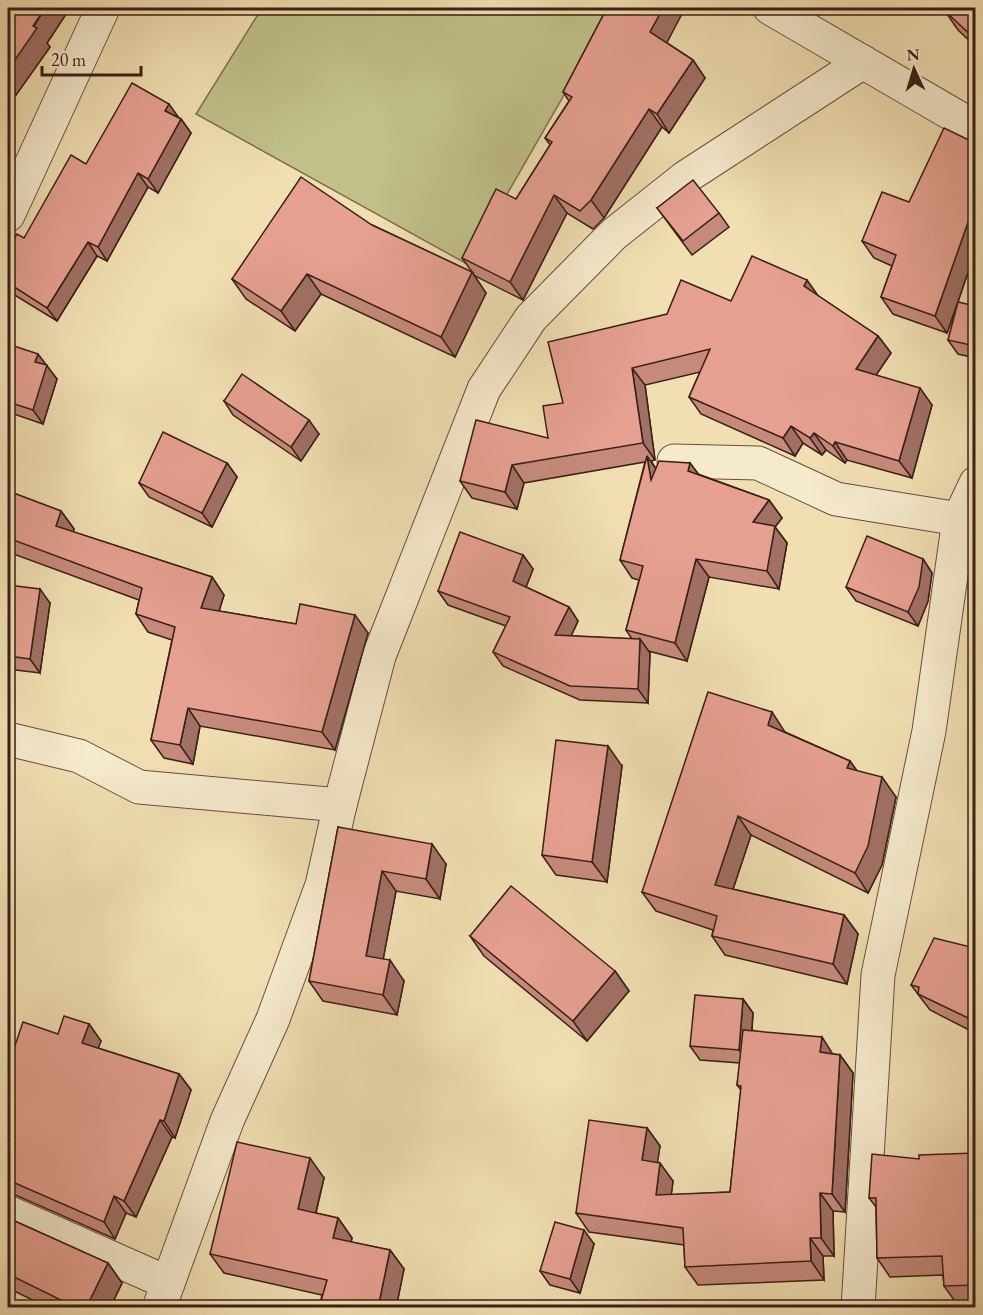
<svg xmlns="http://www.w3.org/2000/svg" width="983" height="1315" font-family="'EB Garamond',serif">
	<rect width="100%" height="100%" fill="#f1dfb2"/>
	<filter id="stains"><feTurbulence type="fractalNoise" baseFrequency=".00333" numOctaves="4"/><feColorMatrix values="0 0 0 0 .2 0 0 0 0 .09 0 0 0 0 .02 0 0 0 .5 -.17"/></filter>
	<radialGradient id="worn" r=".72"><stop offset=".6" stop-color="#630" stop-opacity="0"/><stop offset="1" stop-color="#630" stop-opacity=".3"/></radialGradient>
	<!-- green -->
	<path fill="#c0c088" stroke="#7c704f" stroke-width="1.5" d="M262,8H614L467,264L196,114Z"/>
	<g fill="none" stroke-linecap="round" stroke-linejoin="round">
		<!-- minor casing -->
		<g stroke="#674f3d" stroke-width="35">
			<g id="minor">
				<path d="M770,8L976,128"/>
				<path d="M8,215L103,8"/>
				<path d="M674,461L758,463L836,499L959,519"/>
				<path d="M8,739L79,756L139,787L340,805"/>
				<path d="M8,1212L168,1283"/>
				<path d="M159,1308L227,1121L273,1019L322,885L340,805L379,656L484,389L531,318L614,234L686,177L863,62"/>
				<path d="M858,1308L878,975L929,731L959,519L976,483"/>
			</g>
		</g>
		<!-- minor -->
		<use href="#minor" stroke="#f6eacd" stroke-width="33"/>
	</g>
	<!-- wall -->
	<g fill="#c68a7d" stroke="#391f16" stroke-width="1.5">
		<path d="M8,8H70L47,43L50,47L16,95L8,89Z"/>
		<path d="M607,8H685L666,42L693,60L705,78L669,133L662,127L604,218L593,229L567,213L523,300L475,276L462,258L516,199L550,145L545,138L569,101L563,92Z"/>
		<path d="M975,8V46L958,30L945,11Z"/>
		<path d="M179,118L181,119L191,133L158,193L148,187L107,261L97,256L57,321L8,291V250L24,238L86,164Z"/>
		<path d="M975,143V252L958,302L975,306V358L958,354L948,340L958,302L947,333L893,314L881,297L892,266L874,258L862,241L909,202Z"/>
		<path d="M657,208L719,213L729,227L692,255Z"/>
		<path d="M372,225L472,272L486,293L455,357L321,294L295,331L246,299L232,279Z"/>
		<path d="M817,295L878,336L891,353L876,375L932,405L912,478L847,460L845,463L826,450L822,455L803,443L795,456L701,414L689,397L700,372L645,385L655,460L651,461L656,469L690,463L698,474L769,500L782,518L775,527L787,543L779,589L709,577L687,661L648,651L650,653L648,703L580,700L503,666L493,652L506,626L448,605L438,591L523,555L533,569L526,587L569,607L578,621L571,636L632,639L626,630L639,580L632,578L620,560L645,462L524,483L517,509L472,498L460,481L548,438L563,403L731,301Z"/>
		<path d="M8,344L45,365L57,379L43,424L8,412Z"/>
		<path d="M224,401L319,434L301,461L233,415Z"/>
		<path d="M227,463L237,477L212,527L149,497L139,483Z"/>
		<path d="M8,491L61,511L74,529L73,532L212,577L224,595L219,611L296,624L368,633L335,750L200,726L193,764L164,758L151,740L172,640L148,632L136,614L139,600L8,552Z"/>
		<path d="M923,559L932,573L928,601L918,626L856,601L846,587Z"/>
		<path d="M8,585L50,603L40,673L8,669Z"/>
		<path d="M785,732L850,761L857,771L896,797L882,865L868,893L751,835L733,889L844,915L858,934L847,984L725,955L712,936L713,930L656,911L642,892Z"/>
		<path d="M622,766L607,882L556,875L542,855Z"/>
		<path d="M338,827L446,864L440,899L396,891L383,959L404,981L397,1015L323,1001L309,981Z"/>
		<path d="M470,936L615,971L629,991L587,1041L484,956Z"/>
		<path d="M975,948V1033L930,1010L911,985Z"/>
		<path d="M743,999L753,1013L752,1030L833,1054L840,1055L853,1073L845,1212L833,1211L834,1256H823L824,1280L698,1285L685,1267L684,1245L589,1232L576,1213L647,1128L660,1146L657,1162L673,1181L671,1195L730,1192L741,1090L737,1085L740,1063L700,1060L690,1046Z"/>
		<path d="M89,1024L101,1041L98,1048L179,1074L191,1090L175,1138L172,1137L136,1217L126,1213L115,1239L13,1194L8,1187V1163L11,1154L8,1152V1066L58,1034Z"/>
		<path d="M975,1153V1303L957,1304L944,1286L943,1275L890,1277L877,1258L876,1207L869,1198L919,1159Z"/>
		<path d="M324,1178L316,1213L338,1218L352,1238L351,1242L390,1250L404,1269L396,1308H319L322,1295L224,1273L210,1254Z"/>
		<path d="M8,1218L108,1263L122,1283L110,1308H49L8,1288Z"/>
		<path d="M594,1244L580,1293L550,1285L540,1271Z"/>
	</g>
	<!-- shaded-wall -->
	<g fill="#a17066" stroke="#391f16" stroke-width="1.5">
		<path d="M45,8H70L47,43L50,47L16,95L8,82V70Z"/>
		<path d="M663,8H685L663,50L650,32Z"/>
		<path d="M693,60L705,78L669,133L657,114Z"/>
		<path d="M169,104L179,118L165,111Z"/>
		<path d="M649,109L662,127L604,218L591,200Z"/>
		<path d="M181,119L191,133L158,193L148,179Z"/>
		<path d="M138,173L148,187L107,261L98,247Z"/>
		<path d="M554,195L567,213L523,300L510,282Z"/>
		<path d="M973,208L975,212V252L947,333L935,316Z"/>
		<path d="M88,242L97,256L57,321L47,308Z"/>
		<path d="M472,272L486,293L455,357L441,337Z"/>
		<path d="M307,274L321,294L295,331L281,311Z"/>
		<path d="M807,280L819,297L804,286Z"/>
		<path d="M878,336L891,353L868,387L856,369Z"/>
		<path d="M38,354L57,379L43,424L33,410L35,362Z"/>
		<path d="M632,368L645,385L655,460L643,443Z"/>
		<path d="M920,388L932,405L912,478L899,461Z"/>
		<path d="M309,420L319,434L301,461L291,447Z"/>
		<path d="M791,426L803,443L795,456L783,438Z"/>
		<path d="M814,433L826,450L822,455L810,438Z"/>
		<path d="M835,442L847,460L845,463L833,446Z"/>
		<path d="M647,456L659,473L651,480Z"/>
		<path d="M227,463L237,477L212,527L202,513Z"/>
		<path d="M690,463L703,480L688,471Z"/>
		<path d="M512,465L524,483L517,509L505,492Z"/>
		<path d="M769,500L782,518L775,527L787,543L779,589L767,571L753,522Z"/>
		<path d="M61,511L74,529L69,545L56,526Z"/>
		<path d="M523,555L533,569L523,595L513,581Z"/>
		<path d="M696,559L709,577L687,661L675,643Z"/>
		<path d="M923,559L932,573L928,601L918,626L908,612Z"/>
		<path d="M212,577L224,595L214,627L201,608Z"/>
		<path d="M40,589L50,603L40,673L30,659Z"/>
		<path d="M569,607L578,621L565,649L555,635Z"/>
		<path d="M355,615L368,633L335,750L322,732Z"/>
		<path d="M640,639L650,653L648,703L638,689Z"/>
		<path d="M188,708L200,726L193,764L180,745Z"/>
		<path d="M772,712L785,732L781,744L768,725Z"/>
		<path d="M608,746L622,766L607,882L592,862Z"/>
		<path d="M850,761L864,781L847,768Z"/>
		<path d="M882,777L896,797L882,865L868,893L855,873Z"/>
		<path d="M738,816L751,835L728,904L715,885Z"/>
		<path d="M432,844L446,864L440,899L426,879Z"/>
		<path d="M382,871L396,891L380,976L366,956Z"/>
		<path d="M844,915L858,934L847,984L833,964Z"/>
		<path d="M390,960L404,981L397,1015L383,995Z"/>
		<path d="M615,971L629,991L587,1041L573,1021Z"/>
		<path d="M743,999L753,1013L749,1064L739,1050Z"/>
		<path d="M970,1013L975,1020V1029L968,1018Z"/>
		<path d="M89,1024L101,1041L94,1059L82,1043Z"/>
		<path d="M822,1037L834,1056L820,1052Z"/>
		<path d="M840,1055L853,1073L845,1212L832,1194Z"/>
		<path d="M179,1074L191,1090L175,1138L164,1121Z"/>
		<path d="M160,1120L172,1137L136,1217L124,1201Z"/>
		<path d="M647,1128L660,1146L655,1179L642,1160Z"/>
		<path d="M310,1158L324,1178L312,1228L298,1209Z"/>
		<path d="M660,1163L673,1181L669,1214L656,1195Z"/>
		<path d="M820,1193L833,1211L834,1256L821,1238Z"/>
		<path d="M114,1196L126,1213L115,1239L104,1222Z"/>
		<path d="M338,1218L352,1238L347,1258L333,1238Z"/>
		<path d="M584,1230L594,1244L580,1293L570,1279Z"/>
		<path d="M810,1238L823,1256L824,1280L811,1261Z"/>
		<path d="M390,1250L404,1269L396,1308H378Z"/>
		<path d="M108,1263L122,1283L110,1308H86Z"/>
	</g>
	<!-- building -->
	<g fill="#e6a091" stroke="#391f16" stroke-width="1.5">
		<path d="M8,8H45L33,26L37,28L8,70Z"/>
		<path d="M607,8H663L650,32L693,60L657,114L649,109L591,200L580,211L554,195L510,282L462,258L496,189L516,199L552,142L545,138L572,97L563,92Z"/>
		<path d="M948,8H975V39L945,11Z"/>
		<path d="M132,83L169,104L165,111L181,119L148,179L138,173L98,247L88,242L47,308L8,283V250L17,234L24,238L71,155L86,164Z"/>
		<path d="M944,128L975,143V209L973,208L935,316L881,297L896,255L862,241L882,192L909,202Z"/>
		<path d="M301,177L372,225L472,272L441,337L307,274L281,311L232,279Z"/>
		<path d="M693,180L719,213L683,241L657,208Z"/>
		<path d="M752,256L807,280L804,286L878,336L856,369L920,388L899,461L835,442L833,446L814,433L810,438L791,426L783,438L689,397L710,349L632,368L643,443L512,465L505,492L460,481L476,420L548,438L543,406L563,403L548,342L667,314L681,280L731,301Z"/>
		<path d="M958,302L975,306V346L948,340Z"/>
		<path d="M8,344L38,354L35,362L47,365L33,410L8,402Z"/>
		<path d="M242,374L309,420L291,447L224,401Z"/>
		<path d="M163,432L227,463L202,513L139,483Z"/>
		<path d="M647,456L651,480L659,461L690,463L688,471L769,500L753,522L775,526L767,571L696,559L675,643L626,630L643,566L620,560Z"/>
		<path d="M8,491L61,511L56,526L212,577L201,608L296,624L300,604L355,615L322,732L188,708L180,745L151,740L175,627L136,614L142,588L8,538Z"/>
		<path d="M460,532L523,555L513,581L569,607L555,635L640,639L638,689L570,686L493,652L510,617L438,591Z"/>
		<path d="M867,536L923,559L919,587L908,612L846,587Z"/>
		<path d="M8,585L40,589L30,659L8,656Z"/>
		<path d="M708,692L772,712L768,725L850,761L847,768L882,777L868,846L855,873L738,816L715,885L844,915L833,964L712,936L717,916L642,892Z"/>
		<path d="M556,740L608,746L592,862L542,855Z"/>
		<path d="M338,827L432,844L426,879L382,871L366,956L390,960L383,995L309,981Z"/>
		<path d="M511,886L615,971L573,1021L470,936Z"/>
		<path d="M934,938L975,948V1015L970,1013L968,1018L918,994L919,987L911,985Z"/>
		<path d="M695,995L743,999L739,1050L690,1046Z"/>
		<path d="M64,1016L89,1024L82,1043L179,1074L164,1121L160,1120L124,1201L114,1196L104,1222L8,1180V1163L15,1143L8,1140V1066L23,1022L58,1034Z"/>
		<path d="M743,1030L822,1037L820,1052L840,1055L832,1194L820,1193L821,1238H810L811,1261L685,1267L683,1228L576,1213L589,1120L647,1128L642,1160L660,1163L656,1195L730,1192L741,1086L737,1085Z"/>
		<path d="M237,1142L310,1158L298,1209L338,1218L333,1238L390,1250L378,1308H319L327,1280L210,1254Z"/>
		<path d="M975,1153V1285L944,1286L942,1256L877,1258L876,1198H869L872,1154L919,1159V1155Z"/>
		<path d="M8,1218L108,1263L86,1308H77L8,1274Z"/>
		<path d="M555,1222L584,1230L570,1279L540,1271Z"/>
	</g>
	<!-- margin -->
	<rect width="983" height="1315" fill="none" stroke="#f1dfb2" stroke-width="30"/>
	<rect x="9" y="9" width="965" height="1297" fill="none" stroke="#391f16" stroke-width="3"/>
	<rect x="15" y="15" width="953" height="1285" fill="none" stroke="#391f16" stroke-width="1.5"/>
	<!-- north arrow -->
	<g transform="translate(914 69) rotate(356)" stroke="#f6eacd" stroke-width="4.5" paint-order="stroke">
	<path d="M0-4.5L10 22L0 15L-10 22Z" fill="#391f16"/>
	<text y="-9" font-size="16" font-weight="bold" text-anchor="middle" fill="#391f16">N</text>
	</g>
	<!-- scale -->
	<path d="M42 66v9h99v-9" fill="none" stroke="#391f16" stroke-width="3"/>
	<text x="51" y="66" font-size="18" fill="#391f16" stroke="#f6eacd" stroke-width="4.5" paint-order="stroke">20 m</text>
	<rect width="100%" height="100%" filter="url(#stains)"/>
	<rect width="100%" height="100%" fill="url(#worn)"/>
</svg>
